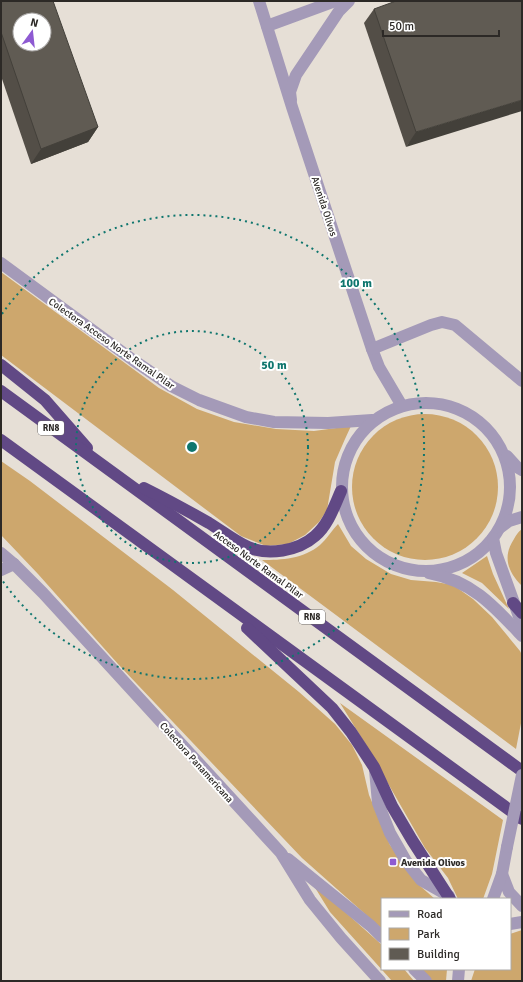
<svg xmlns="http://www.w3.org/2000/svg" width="523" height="982" font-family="Signika,sans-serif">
	<rect width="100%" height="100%" fill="#e6dfd6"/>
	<!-- green -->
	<g fill="#cda76d">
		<path d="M1,272L159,388L197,409L234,422L276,429L314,431L351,426L345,439L335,462L327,510L319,522L305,535L288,544L266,546L241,536L1,355Z"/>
		<circle cx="425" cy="487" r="73"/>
		<path d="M1,461L30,481L173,590L299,692L335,724L352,745L362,765L369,795L390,845L419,885L435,899H382V929L302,858L118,664L38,574L1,535Z"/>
		<path d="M338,524L351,546L366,559L391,574L411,580L436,582L453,585L473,599L492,617L520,651L522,655V718L516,749L262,560C282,560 303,559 320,545C327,539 332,530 338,524Z"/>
		<path d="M522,529V586C508,572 502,557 514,539C516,535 518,532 522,529Z"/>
		<path d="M487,556L493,574L509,609L482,583L462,573Z"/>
		<path d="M340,703L503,820L492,874L483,899H458L448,878L425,848L366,745Z"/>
		<path d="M314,886L325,894L382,945V969H404L414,981H392L330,912Z"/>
		<path d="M522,930V981H471L475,969H510V934Z"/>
		<path d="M420,969H447L446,981H431Z"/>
	</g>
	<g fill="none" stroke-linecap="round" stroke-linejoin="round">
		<!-- minor -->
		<g stroke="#a49ab8" stroke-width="12">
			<path d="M259,1L292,107L372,349L379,367L402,406"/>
			<path d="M267,26L335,1"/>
			<path d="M291,100L290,92L296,75L339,11L349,1"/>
			<path d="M1,263L133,360L171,386L199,400L246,417L274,422L328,423L372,420"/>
			<path d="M372,349L431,325L442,322L455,325L522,381"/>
			<circle cx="426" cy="487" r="84"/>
			<path d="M507,456L517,467L522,470"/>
			<path d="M501,527L509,521L522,517"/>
			<path d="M493,538L496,553L522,625"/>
			<path d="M1,553L14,564L43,593L281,853L310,900L341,938L380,981"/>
			<path d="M1,570L14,564"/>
			<path d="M429,573C472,581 494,606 522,636"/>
			<path d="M375,770L378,803L390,833L406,861L421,880L449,896"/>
			<path d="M288,859L371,926L382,937"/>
			<path d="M502,874L509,892L522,906"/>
			<path d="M493,899L502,874L507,847"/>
			<path d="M510,924L522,922"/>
			<path d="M414,969L426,981"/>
			<path d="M458,981L459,969"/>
		</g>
		<!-- highway -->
		<g stroke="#614985" stroke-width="12">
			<path d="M1,365L45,400L87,448"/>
			<path d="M1,391L522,771"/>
			<path d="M1,440L522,819"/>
			<path d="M144,488C166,499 188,511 209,523C222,531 235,541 248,547C268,556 298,551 315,536C328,525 334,507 341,491"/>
			<path d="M513,603L522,613"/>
			<path d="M247,628L332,708L351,732L374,767L392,806L412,840L450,899"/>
		</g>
		<!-- minor-bridge -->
		<path stroke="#a49ab8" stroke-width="12" d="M507,847L522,775"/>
	</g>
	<!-- wall -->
	<g fill="#534e47">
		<path d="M1,1L98,127L88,142L31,164L1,76Z"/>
		<path d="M522,1L406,147L364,23L374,9Z"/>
	</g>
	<!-- shaded-wall -->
	<g fill="#43403a">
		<path d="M522,100V111L406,147L416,132Z"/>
		<path d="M98,127L88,142L31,164L41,149Z"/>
	</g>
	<!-- building -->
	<g fill="#605b53" stroke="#43403a" fill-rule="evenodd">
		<path d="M1,1H53L98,127L41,149L1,32ZM20,20H44V44H20Z"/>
		<path d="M396,1H522V100L416,132L374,9Z"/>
	</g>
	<!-- distance rings -->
	<g fill="none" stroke="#0f766e" stroke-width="2" stroke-dasharray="2 4">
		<circle cx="192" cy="447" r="116"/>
		<path d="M2 314A232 232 0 1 1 2 580"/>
	</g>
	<!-- markers -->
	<rect fill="#8e5ad2" stroke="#fff" stroke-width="1.5" x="389" y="858" width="8" height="8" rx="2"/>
	<g text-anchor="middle" stroke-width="4" stroke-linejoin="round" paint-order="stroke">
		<!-- shield labels -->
		<g fill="#fff" stroke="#6b6967" stroke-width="1">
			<rect x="38" y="421" width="26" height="14" rx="3"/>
			<rect x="299" y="610" width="26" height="14" rx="3"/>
		</g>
		<g font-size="9" font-weight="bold" fill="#2c2926">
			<text x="51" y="431">RN8</text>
			<text x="312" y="620">RN8</text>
		</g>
		<!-- street labels -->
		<g font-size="10" fill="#2c2926" stroke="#fff">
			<text transform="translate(325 206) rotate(72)" y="4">Avenida Olivos</text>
			<text transform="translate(112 343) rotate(35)" y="4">Colectora Acceso Norte Ramal Pilar</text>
			<text transform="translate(259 564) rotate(36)" y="4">Acceso Norte Ramal Pilar</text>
			<text transform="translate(197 762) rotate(48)" y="4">Colectora Panamericana</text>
		</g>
		<!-- poi labels -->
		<g font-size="10" font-weight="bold" fill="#2c2926" stroke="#fff" text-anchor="start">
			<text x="401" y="866">Avenida Olivos</text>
		</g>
	</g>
	<circle cx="192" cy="447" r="6" fill="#0f766e" stroke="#fff" stroke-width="2"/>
	<g font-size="12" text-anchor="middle" font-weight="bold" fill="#0f766e" stroke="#fff" stroke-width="4" stroke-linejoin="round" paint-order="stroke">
		<text x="356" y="287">100 m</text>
		<text x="274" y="369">50 m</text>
	</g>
	<!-- border -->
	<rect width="523" height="982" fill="none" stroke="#2c2926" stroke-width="4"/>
	<!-- legend -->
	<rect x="381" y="898" width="130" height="72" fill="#ffffff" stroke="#aba9a8"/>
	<rect x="389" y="911" width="20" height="6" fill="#a49ab8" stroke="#aba9a8"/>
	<text x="417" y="918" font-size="12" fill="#2c2926">Road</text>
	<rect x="389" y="928" width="20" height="12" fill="#cda76d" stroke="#aba9a8"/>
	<text x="417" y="938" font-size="12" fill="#2c2926">Park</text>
	<rect x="389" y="948" width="20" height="12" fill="#605b53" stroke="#aba9a8"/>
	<text x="417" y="958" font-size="12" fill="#2c2926">Building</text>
	<!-- north arrow -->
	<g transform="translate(32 32) rotate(15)"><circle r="19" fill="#ffffff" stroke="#aba9a8"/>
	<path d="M0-3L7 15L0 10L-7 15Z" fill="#8e5ad2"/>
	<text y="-6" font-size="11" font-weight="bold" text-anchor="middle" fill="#2c2926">N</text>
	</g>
	<!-- scale -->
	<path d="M383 30v6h116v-6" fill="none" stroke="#2c2926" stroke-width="2"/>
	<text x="389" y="30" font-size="12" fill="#2c2926" stroke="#ffffff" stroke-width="3" paint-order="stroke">50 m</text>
</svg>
